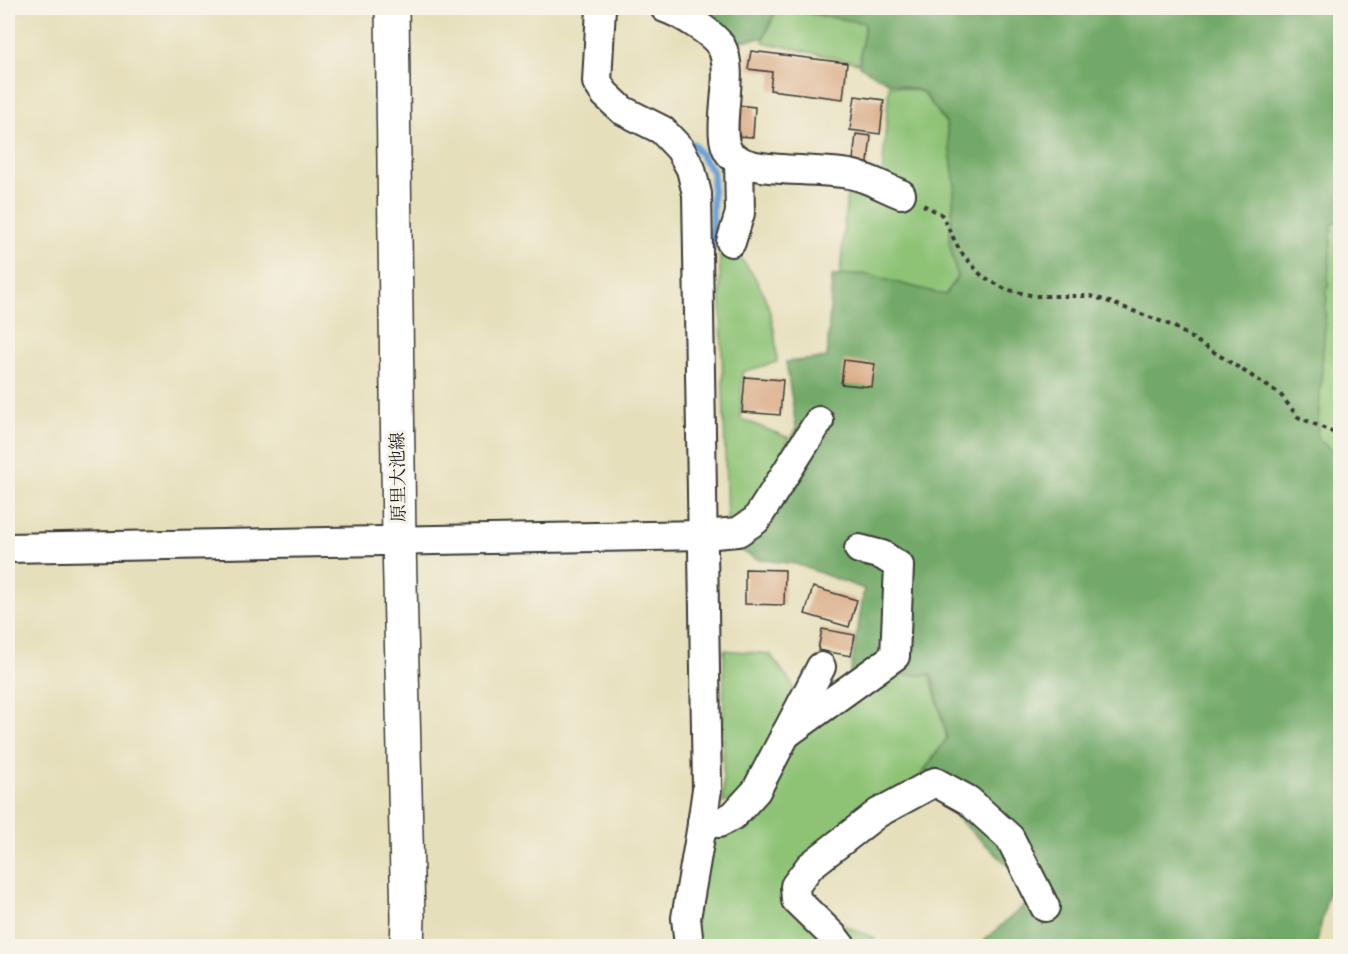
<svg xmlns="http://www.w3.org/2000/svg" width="1348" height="954" font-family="'Gentium Book Plus','Noto Serif JP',serif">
	<rect width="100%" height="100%" fill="#f7f3e8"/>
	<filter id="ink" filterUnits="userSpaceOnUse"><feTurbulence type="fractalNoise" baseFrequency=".0167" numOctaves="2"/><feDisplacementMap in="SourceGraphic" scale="12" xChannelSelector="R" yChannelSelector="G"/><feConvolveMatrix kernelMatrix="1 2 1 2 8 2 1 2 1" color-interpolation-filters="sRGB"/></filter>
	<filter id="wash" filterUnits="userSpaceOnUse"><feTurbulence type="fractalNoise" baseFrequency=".008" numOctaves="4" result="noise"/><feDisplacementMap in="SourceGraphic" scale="24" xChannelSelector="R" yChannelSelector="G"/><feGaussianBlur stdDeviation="1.35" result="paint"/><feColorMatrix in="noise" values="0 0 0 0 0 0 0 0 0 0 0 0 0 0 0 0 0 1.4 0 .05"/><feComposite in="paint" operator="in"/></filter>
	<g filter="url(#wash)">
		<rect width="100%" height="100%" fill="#e6dfbb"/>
		<!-- green -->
		<g fill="#8ec376" stroke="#557049" stroke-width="1.5">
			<path d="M777,8L865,23L859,63L763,42Z"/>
			<path d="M889,85L923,92L946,123L955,185L949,241L957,277L945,295L864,274L840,276L847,191L882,180Z"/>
			<path d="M1340,220V457L1317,438L1332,224Z"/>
			<path d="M719,240C761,269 776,313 777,362L742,372L741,419L789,438L750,514L727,523Z"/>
			<path d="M724,650L770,654L792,684L796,700L744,793L723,803Z"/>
			<path d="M929,671L947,738L917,781L791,903L874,938L876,946H689L707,827L734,815L805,698L855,679Z"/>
		</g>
		<!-- forest -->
		<g fill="#72a967" stroke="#476242" stroke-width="1.5">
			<path d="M676,8H777L763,38L718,44Z"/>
			<path d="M779,8H1340V220L1332,224L1317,438L1340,458V843L1316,946H978L1038,893L917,781L947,738L932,675L850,676L864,589L796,564L756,559L739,549L765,522L796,427L786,362L827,358L832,276L864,274L945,295L957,277L949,241L955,185L946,123L923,92L888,82L859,66L865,23Z"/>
		</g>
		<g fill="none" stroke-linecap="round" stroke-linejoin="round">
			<!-- stream -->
			<path stroke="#6ca2d9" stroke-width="7" d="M693,144L713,172L712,249"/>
		</g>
		<g id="blocks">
			<!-- building -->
			<g fill="#daac86">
				<path d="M751,51L847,63L843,99L770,90L772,72L748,69Z"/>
				<path d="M855,96L884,100L880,134L850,130Z"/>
				<path d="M737,105L755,107L753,137L735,136Z"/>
				<path d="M856,134L871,136L867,171L852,169Z"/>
				<path d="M844,360L875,364L872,387L841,384Z"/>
				<path d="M745,377L783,380L780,415L742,412Z"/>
				<path d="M745,569L785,570L784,605L745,604Z"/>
				<path d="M813,587L857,600L849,627L805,614Z"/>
				<path d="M822,629L855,635L851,656L818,650Z"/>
				<path d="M1340,898V913L1335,911Z"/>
			</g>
		</g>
	</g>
	<g filter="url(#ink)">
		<use href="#blocks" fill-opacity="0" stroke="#3a3934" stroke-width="1.5"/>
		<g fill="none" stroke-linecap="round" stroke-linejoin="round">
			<!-- minor casing -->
			<g stroke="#3a3934" stroke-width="32">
				<g id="minor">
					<path d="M601,8L597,82L605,94L622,110L662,130L680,149L691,169L697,194L707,789L701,831L686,918L689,946"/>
					<path d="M665,8C680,13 712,32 721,46C738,76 710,139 733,157C756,175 824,167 854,175C870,179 886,188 901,194"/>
					<path d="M731,242L740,213L739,160"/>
					<path d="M8,548L703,535L738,532L756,520L819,421"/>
					<path d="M785,735L895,656L899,566L882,555L859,549"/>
					<path d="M702,822L719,823L734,815L756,791L821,667"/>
					<path d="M841,946L834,937L796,900L795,886L810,866L878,813L935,782L968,800L1010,838L1045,907"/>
				</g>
			</g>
			<!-- major casing -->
			<g stroke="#3a3934" stroke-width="36">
				<path id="major" d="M392,8L399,541L408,918L407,946"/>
			</g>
			<!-- path -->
			<path stroke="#3a3934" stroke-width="4" stroke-dasharray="4.5 4.5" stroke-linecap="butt" d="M923,205L941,214L960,251L982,276L1005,289L1034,296H1090L1104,300L1173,326L1280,394L1298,417L1340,435"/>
			<!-- minor -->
			<use href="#minor" stroke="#fff" stroke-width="28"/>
			<!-- major -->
			<use href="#major" stroke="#fff" stroke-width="33"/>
		</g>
	</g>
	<g text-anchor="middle" stroke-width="6" stroke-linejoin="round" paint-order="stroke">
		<!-- street labels -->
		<g font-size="18" fill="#1c1c1c" stroke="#f7f3e8">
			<text transform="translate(398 477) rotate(-91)" y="6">原里大池線</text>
		</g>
	</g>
	<!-- margin -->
	<rect width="1348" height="954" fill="none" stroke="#f7f3e8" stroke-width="30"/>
</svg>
